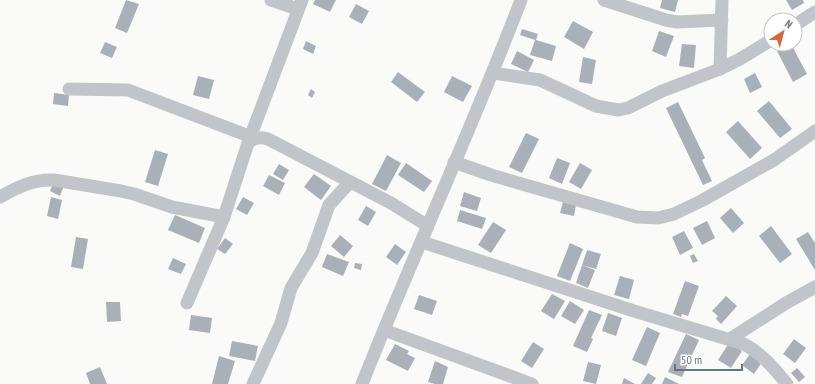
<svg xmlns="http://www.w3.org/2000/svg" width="815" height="384" font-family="'PT Sans Narrow',sans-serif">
	<rect width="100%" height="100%" fill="#fafaf8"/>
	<!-- building -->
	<g fill="#a9b0b7">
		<path d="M126,0L139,4L127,33L115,28Z"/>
		<path d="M315,0H336L330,12L313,4Z"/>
		<path d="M662,0H678L675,12L660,8Z"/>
		<path d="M786,0H803L804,3L792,10Z"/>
		<path d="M356,4L369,11L362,24L349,17Z"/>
		<path d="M573,21L593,32L584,49L564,37Z"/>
		<path d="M522,29L538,34L536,40L556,46L552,61L530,55L535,40L520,35Z"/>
		<path d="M659,31L674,36L666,57L652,51Z"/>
		<path d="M306,41L316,46L313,54L303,49Z"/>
		<path d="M105,42L117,47L112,58L100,53Z"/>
		<path d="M682,44L696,45L694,68L679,66Z"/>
		<path d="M791,44L807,74L793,82L777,51Z"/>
		<path d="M517,51L534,60L528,72L511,64Z"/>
		<path d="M583,57L596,60L592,84L579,82Z"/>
		<path d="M398,72L425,92L417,102L391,82Z"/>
		<path d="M755,73L762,87L750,93L744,79Z"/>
		<path d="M198,76L214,80L209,99L193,95Z"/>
		<path d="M452,76L472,86L463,102L444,92Z"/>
		<path d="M311,89L315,92L312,98L308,95Z"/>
		<path d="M54,93L69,95L68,106L53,104Z"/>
		<path d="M769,101L792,129L780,138L757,111Z"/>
		<path d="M678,102L705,158L702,160L712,181L703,185L666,108Z"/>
		<path d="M738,121L762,148L750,159L726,132Z"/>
		<path d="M526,133L539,139L522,173L509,167Z"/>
		<path d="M155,150L168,154L158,186L145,182Z"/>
		<path d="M387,155L401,163L386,191L372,184Z"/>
		<path d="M557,158L570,163L562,184L549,178Z"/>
		<path d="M406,163L432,181L424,192L398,175Z"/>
		<path d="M580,163L592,170L581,189L569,182Z"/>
		<path d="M279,164L289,170L283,180L273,174Z"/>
		<path d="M314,174L331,186L321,200L304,187Z"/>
		<path d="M269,175L285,183L279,195L263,186Z"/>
		<path d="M53,184L63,188L60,196L50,191Z"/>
		<path d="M464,192L481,198L477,211L460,206Z"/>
		<path d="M51,197L62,200L58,219L47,216Z"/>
		<path d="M243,197L254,203L247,215L236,209Z"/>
		<path d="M563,202L576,205L574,216L560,213Z"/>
		<path d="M366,206L376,212L368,226L358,220Z"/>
		<path d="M731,208L744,223L733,233L720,218Z"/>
		<path d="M460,210L486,218L482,229L457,221Z"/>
		<path d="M175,215L205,228L199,243L168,230Z"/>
		<path d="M707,221L715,238L702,245L693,228Z"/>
		<path d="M493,222L506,230L491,253L478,245Z"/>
		<path d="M771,226L792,254L780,263L759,236Z"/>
		<path d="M684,231L693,248L680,255L672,237Z"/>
		<path d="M808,232L815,243V270L796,239Z"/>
		<path d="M340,235L353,246L344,257L331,246Z"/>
		<path d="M76,237L88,239L83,269L71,267Z"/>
		<path d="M225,238L233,244L225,254L217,249Z"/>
		<path d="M570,243L583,249L570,281L557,276Z"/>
		<path d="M395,244L406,252L397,265L386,257Z"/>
		<path d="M587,250L601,254L596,269L582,265Z"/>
		<path d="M327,254L349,262L343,276L322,267Z"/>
		<path d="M694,254L698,261L693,263L690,256Z"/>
		<path d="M173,258L186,264L181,274L168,269Z"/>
		<path d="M355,263L362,264L361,270L354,268Z"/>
		<path d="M582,265L595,270L588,288L576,283Z"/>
		<path d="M620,276L634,280L629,299L614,295Z"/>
		<path d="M685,281L699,286L688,316L682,314L681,317L673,314Z"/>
		<path d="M552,294L565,301L554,319L541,311Z"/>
		<path d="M419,295L437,301L432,315L414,309Z"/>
		<path d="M726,296L737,306L721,324L716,319L718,316L712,311Z"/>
		<path d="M570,301L584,310L575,324L561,316Z"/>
		<path d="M106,302H120L121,321L107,322Z"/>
		<path d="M589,310L602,315L591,338L593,339L587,352L573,346Z"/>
		<path d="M608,313L622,318L616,336L602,331Z"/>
		<path d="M191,315L212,318L210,333L189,330Z"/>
		<path d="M647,327L660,333L646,366L632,360Z"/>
		<path d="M686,334L699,340L682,377L668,372Z"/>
		<path d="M794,339L806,348L795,363L783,354Z"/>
		<path d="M232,341L258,346L255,361L229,356Z"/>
		<path d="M533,342L544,349L532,368L521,361Z"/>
		<path d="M729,343L742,351L731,368L718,360Z"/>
		<path d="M395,344L409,351L407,354L415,358L408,371L386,360Z"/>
		<path d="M750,354L762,362L754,374L742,365Z"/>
		<path d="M219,356L235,361L228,384H212Z"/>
		<path d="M435,361L448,367L443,384H435L428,382Z"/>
		<path d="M588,362L601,365L596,384L583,381Z"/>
		<path d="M100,367L107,384H90L86,373Z"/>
		<path d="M797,368L805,377L799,382L791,373Z"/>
		<path d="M648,373L656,378L652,384H641Z"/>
		<path d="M665,377L679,384H662Z"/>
		<path d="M624,378L635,384H622Z"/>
	</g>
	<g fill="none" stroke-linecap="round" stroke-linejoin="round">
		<!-- minor -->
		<g stroke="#c1c5c9" stroke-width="13">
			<path d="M271,0L298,9"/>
			<path d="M604,0L666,20L677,22L722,20"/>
			<path d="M795,25L815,12"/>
			<path d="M720,69L722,0"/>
			<path d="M493,73L540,80L596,106L618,110L628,108L662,91L720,69L740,59L771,40"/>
			<path d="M69,89L128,90L254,138"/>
			<path d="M248,143L302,0"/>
			<path d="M454,162L491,175L637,217L658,218L674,214L703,200L774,160L815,131"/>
			<path d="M0,197C18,187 33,179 54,180L121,191L134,194L172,207L224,217"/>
			<path d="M422,242L634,311L744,344C762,354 774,368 787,384"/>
			<path d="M187,303L224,217L248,143C255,137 260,137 268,139L391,203L428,226"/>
			<path d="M384,330L532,384"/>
			<path d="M730,339L786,303L815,287"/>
			<path d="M253,384L281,323L291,288L312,253L329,205L350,182"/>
			<path d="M362,384C413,255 472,129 521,0"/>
		</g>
	</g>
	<!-- north arrow -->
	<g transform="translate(783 32) rotate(36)"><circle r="19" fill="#ffffff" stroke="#c2c7cd"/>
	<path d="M0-3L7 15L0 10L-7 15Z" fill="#d96639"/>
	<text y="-6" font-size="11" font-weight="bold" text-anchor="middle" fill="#667481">N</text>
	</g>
	<!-- scale -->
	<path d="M675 364v6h67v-6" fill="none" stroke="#667481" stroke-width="2"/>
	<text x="681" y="364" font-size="12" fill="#667481" stroke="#ffffff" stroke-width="3" paint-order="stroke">50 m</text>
</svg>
